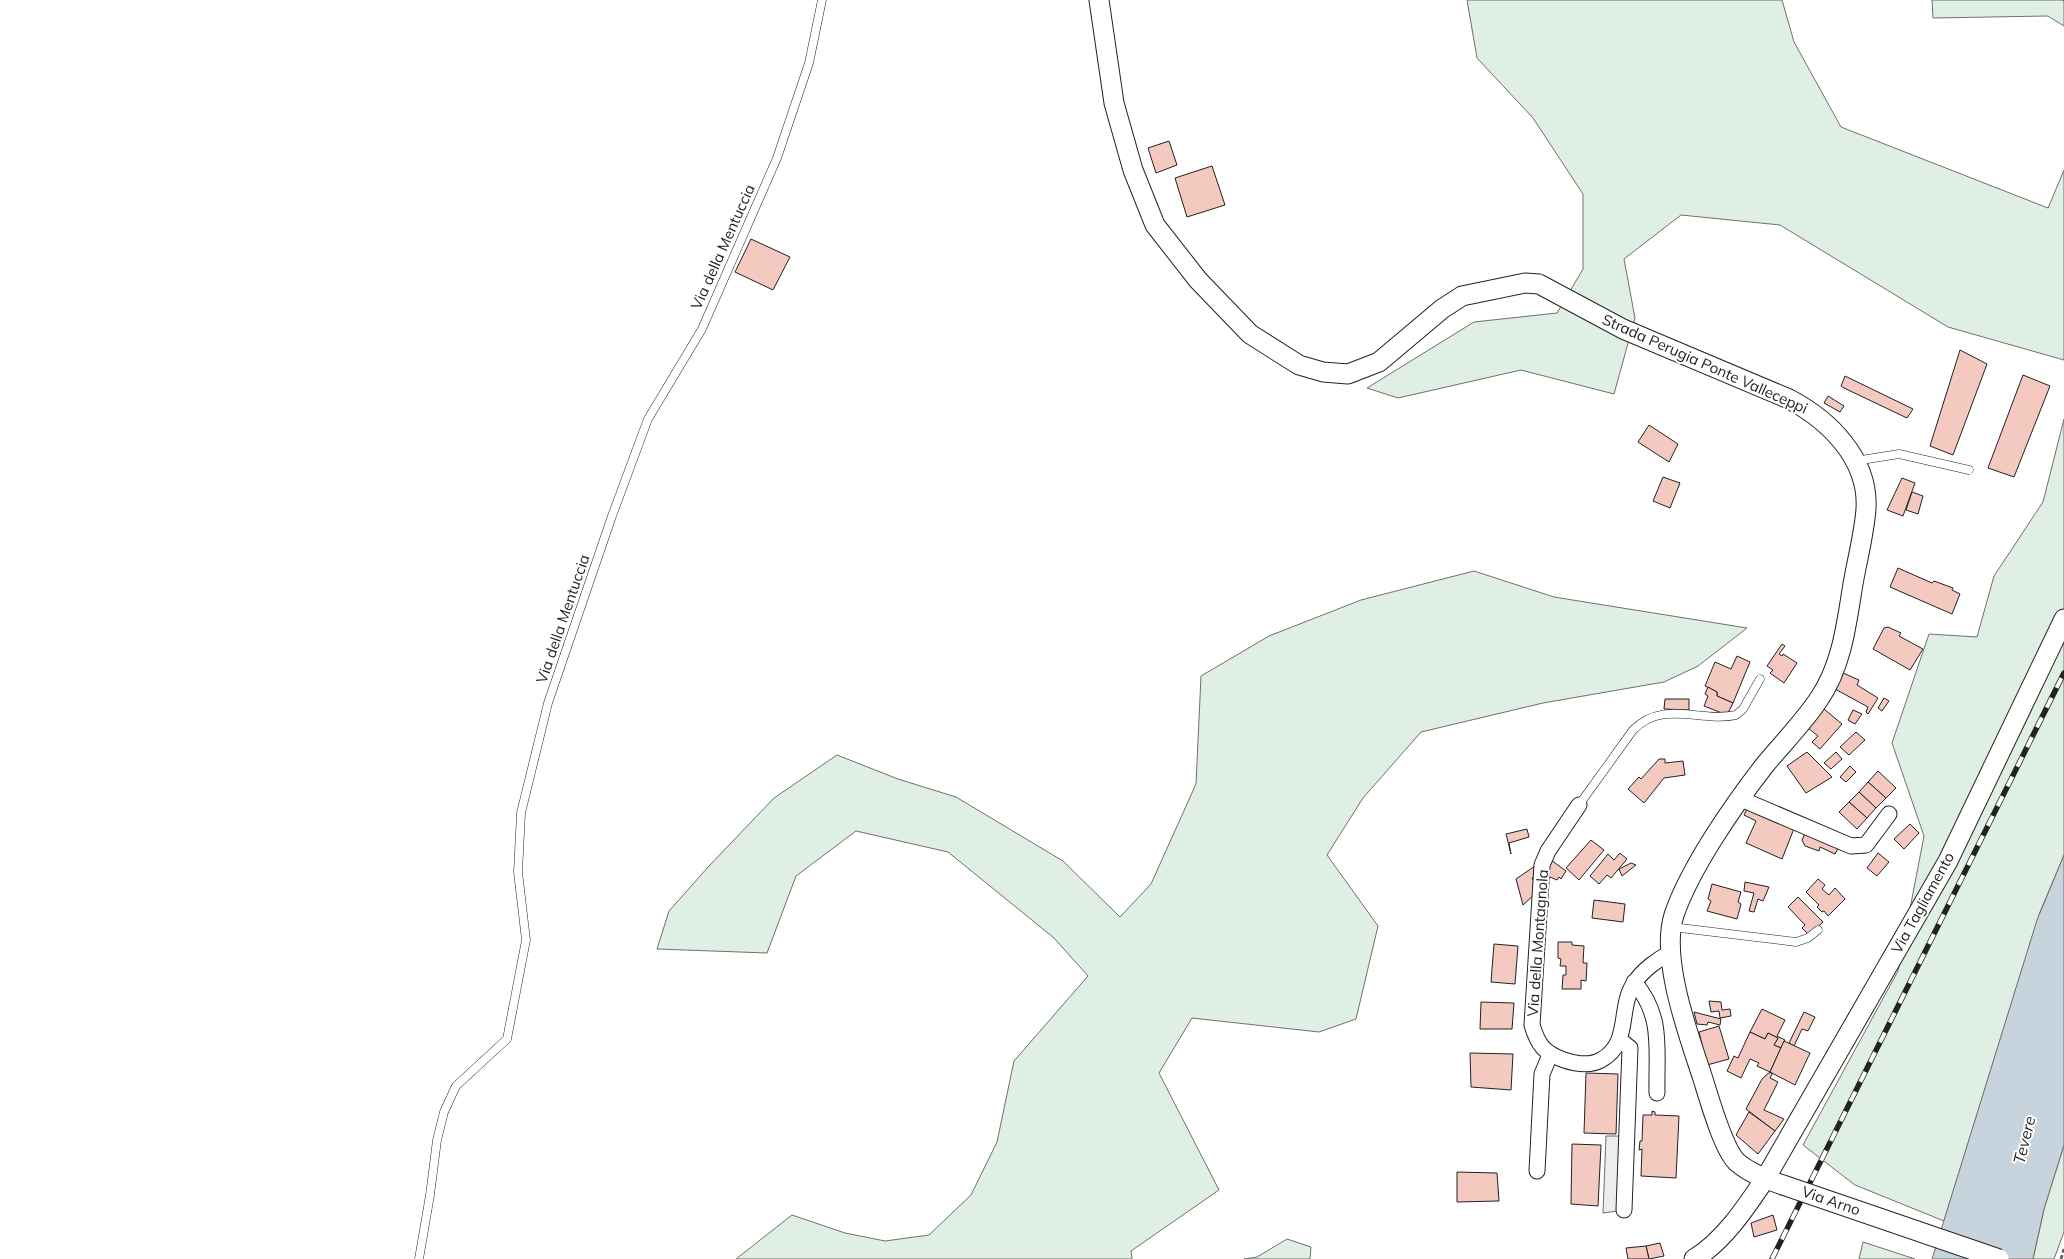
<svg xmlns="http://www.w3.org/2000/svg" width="2064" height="1259" font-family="Mulish,sans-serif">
	<rect width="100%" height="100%" fill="#fff"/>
	<!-- green -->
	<g fill="#e0efe3" stroke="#6f6f6f">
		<path d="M1467,0H1782L1794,42L1841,127L2048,208L2064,170V360L1948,327L1780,225L1681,215L1624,259L1635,318L1614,394L1521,370L1398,398L1367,388L1474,322L1557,313L1583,269V194L1533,118L1477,58Z"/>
		<path d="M1932,0H2064V26L2048,16L1933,18Z"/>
		<path d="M2064,419V855L2040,912L1944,1221L1855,1185L1803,1145L1898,971L1924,836L1892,743L1929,634L1977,637L1994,576L2043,502Z"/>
		<path d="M1474,571L1554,597L1747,628L1698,666L1664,682L1543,703L1421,732L1363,798L1327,855L1378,926L1356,1019L1319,1032L1192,1018L1159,1073L1219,1190L1131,1251L1132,1259H736L792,1215L845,1233L885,1241L929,1235L971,1195L997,1142L1014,1061L1088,976L1054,938L948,852L856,831L796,876L767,953L657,949L669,911L709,866L774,798L837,755L898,779L956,797L1063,861L1120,917L1151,884L1196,784L1201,676L1269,636L1361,600Z"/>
		<path d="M2064,1145V1232L2054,1259H2033L2044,1209Z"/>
		<path d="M1287,1239L1311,1247L1310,1259H1244L1257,1257Z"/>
		<path d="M1863,1242L1915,1259H1859Z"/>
	</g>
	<!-- parking -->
	<path fill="#ededed" stroke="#6f6f6f" d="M1606,1136H1627L1624,1210L1603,1213Z"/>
	<!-- water -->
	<path fill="#c7d3dd" stroke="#6f6f6f" d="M2064,855V1145L2044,1209L2033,1259H1932L2037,920Z"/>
	<!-- building -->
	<g fill="#f3c9c0" stroke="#222">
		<path d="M1169,141L1177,165L1156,173L1148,148Z"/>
		<path d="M1212,166L1225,205L1187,217L1175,178Z"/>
		<path d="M751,239L790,257L773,290L735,272Z"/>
		<path d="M1960,350L1987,364L1953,455L1930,446Z"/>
		<path d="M2023,375L2050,386L2014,477L1988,468Z"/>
		<path d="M1845,376L1913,409L1907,418L1844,388L1841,386Z"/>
		<path d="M1828,396L1844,406L1840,412L1824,403Z"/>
		<path d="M1649,425L1678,444L1669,462L1638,442Z"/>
		<path d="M1663,477L1680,483L1670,508L1653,501Z"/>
		<path d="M1902,478L1915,483L1903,516L1887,510Z"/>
		<path d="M1912,492L1923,496L1918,514L1906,510Z"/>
		<path d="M1898,568L1932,583L1934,581L1953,588L1952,590L1960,594L1952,614L1890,587Z"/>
		<path d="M1888,627L1901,633L1899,636L1923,649L1910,670L1873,649L1884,628Z"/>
		<path d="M1782,644L1785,646L1779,654L1782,656L1783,654L1797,663L1784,683L1770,673L1773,670L1767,666Z"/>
		<path d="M1737,656L1750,662L1733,703L1717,696V692L1705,686L1715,662L1731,669Z"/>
		<path d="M1843,673L1859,680L1857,685L1878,698L1868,714L1866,712L1868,707L1835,689Z"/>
		<path d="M1708,687L1717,692V696L1733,703L1727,715L1704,706L1708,696L1705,694Z"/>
		<path d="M1884,698L1889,701L1882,711L1878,708Z"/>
		<path d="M1665,699H1689V710L1664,709Z"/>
		<path d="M1824,709L1842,724L1820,749L1812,742L1818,736L1808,728Z"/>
		<path d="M1853,710L1862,714L1855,724L1848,720Z"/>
		<path d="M1856,732L1865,740L1849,755L1840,747Z"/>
		<path d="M1807,752L1832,777L1806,793L1787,766Z"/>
		<path d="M1836,752L1842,759L1831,769L1824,763Z"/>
		<path d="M1659,759H1665V763L1683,761L1685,775L1664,778L1644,803L1628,789L1639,777L1641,779Z"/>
		<path d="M1850,766L1856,772L1846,782L1840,777Z"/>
		<path d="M1878,771L1896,788L1886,798L1868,782Z"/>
		<path d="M1868,782L1886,798L1876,808L1859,792Z"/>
		<path d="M1859,792L1876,808L1867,818L1849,802Z"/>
		<path d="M1849,802L1867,818L1857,829L1839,812Z"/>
		<path d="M1749,805L1795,826L1782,859L1746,843L1756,821L1744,815Z"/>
		<path d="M1910,824L1919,833L1904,849L1894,839Z"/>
		<path d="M1527,829L1529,837L1509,843L1511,854L1506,834Z"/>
		<path d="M1806,831L1839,847L1835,854L1820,847L1819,851L1805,846L1802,840Z"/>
		<path d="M1591,840L1604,850L1579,880L1566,868Z"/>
		<path d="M1620,853L1627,859L1611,878L1607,875L1599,884L1590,876L1608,854L1614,860Z"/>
		<path d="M1878,853L1889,862L1877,876L1867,868Z"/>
		<path d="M1551,860L1566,871L1561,879L1559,877L1557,880L1545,875Z"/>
		<path d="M1631,863L1636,865L1622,876L1619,869Z"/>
		<path d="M1535,866L1539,874L1532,878L1536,885L1533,887L1536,893L1523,905L1516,879Z"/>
		<path d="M1818,879L1825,885L1822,889L1829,895L1835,888L1845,899L1828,916L1824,911L1822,912L1817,907L1819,905L1806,892Z"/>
		<path d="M1745,882L1769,887L1763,901L1758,899L1754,912L1749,911L1754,893L1744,891Z"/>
		<path d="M1712,884L1741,892L1738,902L1741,904L1737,919L1707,911L1711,901L1708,899Z"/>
		<path d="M1798,897L1823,922L1809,935L1802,928L1805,925L1788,907Z"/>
		<path d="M1594,900L1625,904L1623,922L1592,918Z"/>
		<path d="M1558,942H1572V945L1584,946L1583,963H1587L1586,981L1581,980V989H1562L1563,975H1566V966H1560L1561,959L1558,958Z"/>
		<path d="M1494,944L1518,946L1515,984L1491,982Z"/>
		<path d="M1709,1001L1721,1002L1722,1010L1730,1009L1731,1016L1720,1018L1719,1011L1711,1012Z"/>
		<path d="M1481,1002L1514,1003L1512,1029H1480Z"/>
		<path d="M1762,1009L1785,1020L1777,1036L1785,1040L1781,1048L1774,1045L1778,1038L1768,1033L1765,1039L1750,1032Z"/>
		<path d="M1694,1012L1721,1019L1720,1025L1708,1022L1707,1025L1697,1024Z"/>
		<path d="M1804,1012L1815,1017L1808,1031L1802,1029L1794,1046L1789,1043Z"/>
		<path d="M1719,1026L1729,1059L1707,1065L1699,1032Z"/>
		<path d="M1750,1032L1765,1039L1768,1033L1778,1038L1774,1045L1781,1048L1770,1072L1757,1066L1759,1063L1750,1059L1741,1078L1727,1071L1734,1056L1738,1058Z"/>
		<path d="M1784,1041L1810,1053L1795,1085L1770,1072Z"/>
		<path d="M1470,1053L1513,1054L1511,1090L1471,1087Z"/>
		<path d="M1770,1072L1772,1074L1770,1078L1778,1082L1764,1110L1784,1119L1775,1131L1746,1109L1762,1079Z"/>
		<path d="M1586,1073L1618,1074L1616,1134L1584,1133Z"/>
		<path d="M1652,1111L1655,1112V1115L1679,1116L1676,1178L1641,1176L1642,1149L1639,1150L1640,1141H1642L1643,1115H1652Z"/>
		<path d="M1749,1112L1775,1131L1758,1154L1736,1135Z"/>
		<path d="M1572,1144L1601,1145L1598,1206L1571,1204Z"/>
		<path d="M1457,1172L1497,1173L1499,1201L1457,1202Z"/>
		<path d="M1773,1215L1777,1230L1754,1237L1751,1223Z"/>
		<path d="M1660,1243L1664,1256L1649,1259L1646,1246Z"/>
		<path d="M1646,1246L1649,1259H1628L1626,1248Z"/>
	</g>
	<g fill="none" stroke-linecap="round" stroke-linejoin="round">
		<!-- service casing -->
		<g stroke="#222" stroke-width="9">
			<g id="service">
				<path d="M1855,461L1899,454L1969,470"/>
				<path d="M1579,805L1633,730C1664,699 1700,723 1736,715L1743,709L1760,679"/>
				<path d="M1672,927L1796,942L1808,938L1818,930"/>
				<path d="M419,1259L430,1195L437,1140L444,1112L456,1086L507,1039L526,940L518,872L521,813L548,703L612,516L648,419L702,329L777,158L809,63L822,0"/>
			</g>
		</g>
		<!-- minor casing -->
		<g stroke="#222" stroke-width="17">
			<g id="minor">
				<path d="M1741,799L1851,846L1866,845L1889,814"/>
				<path d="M1579,805L1548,851L1542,865L1532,1025C1538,1045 1544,1053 1564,1060C1576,1064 1590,1066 1601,1060C1632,1043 1617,1007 1635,982C1643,970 1658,959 1670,953"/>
				<path d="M1634,982C1664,1016 1656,1051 1657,1093"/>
				<path d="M1620,1040L1630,1048L1624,1210"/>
				<path d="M1537,1171L1542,1074L1550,1055"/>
			</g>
		</g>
		<!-- tertiary casing -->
		<g stroke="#222" stroke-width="21">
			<g id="tertiary">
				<path d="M1099,0L1114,103L1133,170L1155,225L1198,280L1250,334L1299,365L1323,372L1348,374L1379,362L1442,309L1462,296L1525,283L1539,284L1623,329L1789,399C1829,420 1869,459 1866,509C1864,536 1856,564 1852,590C1846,628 1841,667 1819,699C1803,723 1782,744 1764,766C1733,806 1690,868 1674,915C1660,959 1689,1036 1703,1079C1709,1098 1724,1152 1738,1163C1751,1174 1768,1180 1783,1185"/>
				<path d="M1694,1259C1724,1241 1746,1207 1765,1179L1948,861L2064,619"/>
			</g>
		</g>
		<!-- path -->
		<g stroke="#646464" stroke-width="3" stroke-dasharray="4 2.5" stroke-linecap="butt">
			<path d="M2064,0V1"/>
			<path d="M2061,1259L2064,1249"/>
		</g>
		<!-- service -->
		<use href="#service" stroke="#fff" stroke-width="8"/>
		<!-- minor -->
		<use href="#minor" stroke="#fff" stroke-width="15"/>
		<!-- tertiary -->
		<use href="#tertiary" stroke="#fff" stroke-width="19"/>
		<!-- rail casing -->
		<g stroke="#222" stroke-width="5.5">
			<path id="rail" d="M1772,1259L2064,673"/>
		</g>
		<!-- rail -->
		<use href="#rail" stroke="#fff" stroke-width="4" stroke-dasharray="11" stroke-linecap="butt"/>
		<!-- tertiary-bridge casing -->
		<g stroke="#222" stroke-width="21" stroke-linecap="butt">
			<path id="tertiary-bridge" d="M1783,1185L1999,1259"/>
		</g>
		<!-- tertiary-bridge -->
		<use href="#tertiary-bridge" stroke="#fff" stroke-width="19"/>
	</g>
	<g text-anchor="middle" stroke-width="4" stroke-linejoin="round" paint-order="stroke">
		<!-- street labels -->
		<g font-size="15" fill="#222" stroke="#fff">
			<text transform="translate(723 247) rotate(-66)" y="5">Via della Mentuccia</text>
			<text transform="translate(1705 364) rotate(24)" y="5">Strada Perugia Ponte Valleceppi</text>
			<text transform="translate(563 619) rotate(-71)" y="5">Via della Mentuccia</text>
			<text transform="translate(1923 903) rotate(-61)" y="5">Via Tagliamento</text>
			<text transform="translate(1538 943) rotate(-86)" y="5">Via della Montagnola</text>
			<text transform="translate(1831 1201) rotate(19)" y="5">Via Arno</text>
		</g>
		<!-- water labels -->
		<g font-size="16" font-style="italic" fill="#222" stroke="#fff">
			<text transform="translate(2024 1140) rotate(-76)" y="6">Tevere</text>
		</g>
	</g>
</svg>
